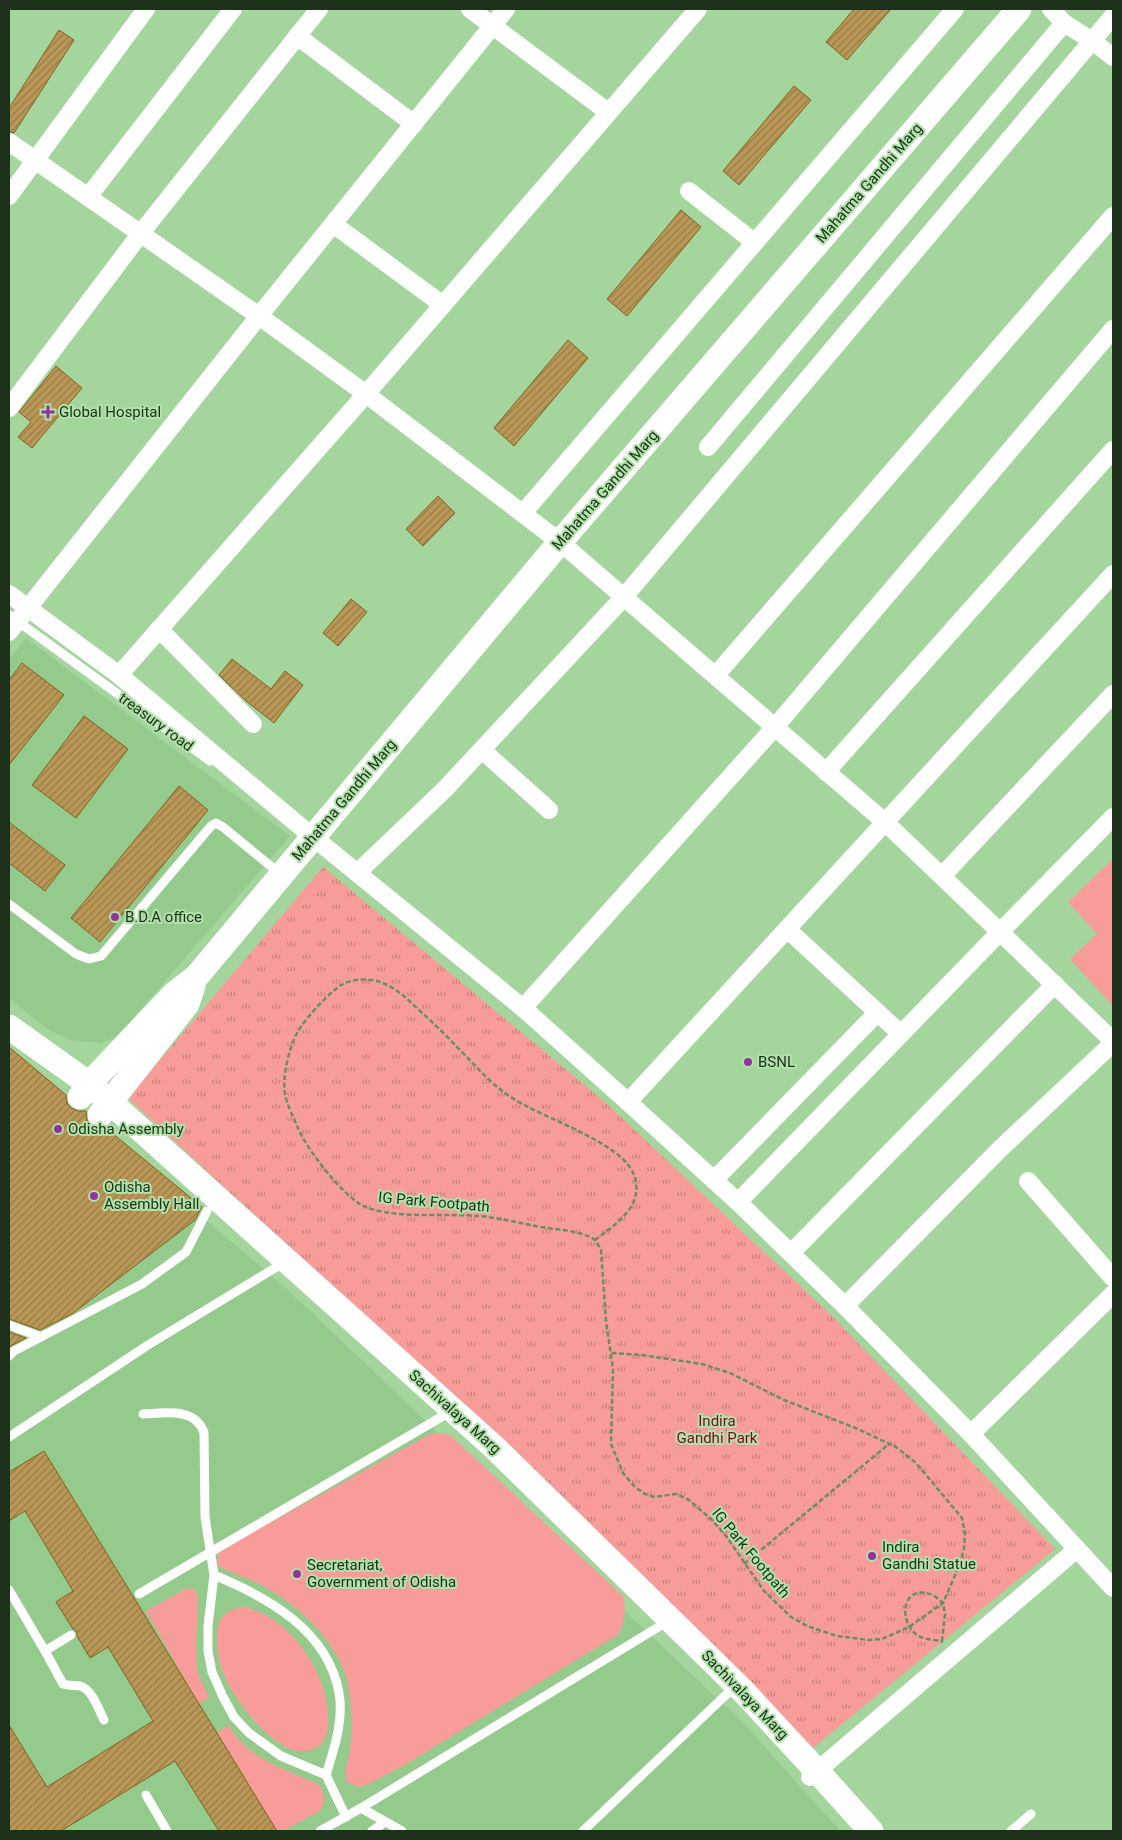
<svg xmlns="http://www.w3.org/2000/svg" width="1122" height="1840" font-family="Roboto,sans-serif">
	<defs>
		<pattern id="park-tufts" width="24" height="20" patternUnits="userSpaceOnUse" patternTransform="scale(1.25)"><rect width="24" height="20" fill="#f79c99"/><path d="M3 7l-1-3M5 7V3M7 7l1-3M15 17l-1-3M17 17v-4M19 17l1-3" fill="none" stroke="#c7807c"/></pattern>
		<pattern id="building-hatch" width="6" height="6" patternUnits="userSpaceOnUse" patternTransform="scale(1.25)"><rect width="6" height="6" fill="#ba9756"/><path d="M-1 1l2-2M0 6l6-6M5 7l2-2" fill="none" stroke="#967c46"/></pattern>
	</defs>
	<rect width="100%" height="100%" fill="#a3d59d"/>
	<!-- built -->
	<g fill="#94cb8d">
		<path d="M26,638L290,836L118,1036L101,1043L73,1041L47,1029L9,998V659Z"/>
		<path d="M9,1058L68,1102L288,1290L710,1692L738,1717L840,1831H9Z"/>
	</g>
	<!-- grass -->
	<g fill="#f79c99">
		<path d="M1113,859V1006L1070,959L1097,934L1068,902Z"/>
		<path d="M441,1433L450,1435L623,1596C626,1609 625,1621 619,1634L403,1766L367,1785L358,1787L347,1782C343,1770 349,1759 350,1748C352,1735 352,1723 351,1710C350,1699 349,1687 346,1676C334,1639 299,1606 265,1587C251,1579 234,1575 220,1567L217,1563L218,1554L221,1550L430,1434Z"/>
		<path d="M187,1588H191L197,1592C200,1619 193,1645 198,1672C200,1680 205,1689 209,1697L199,1704L146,1611Z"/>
		<path d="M241,1607C287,1612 329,1673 328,1718C328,1728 328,1739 319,1746C287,1771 238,1705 226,1680C220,1667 217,1654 217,1640C217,1631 217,1622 224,1615C228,1611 235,1609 241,1607Z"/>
		<path d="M228,1725C253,1763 281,1766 319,1785C325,1794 326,1801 320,1811L283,1831H277L217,1733Z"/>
	</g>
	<!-- park -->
	<path fill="url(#park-tufts)" d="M323,867L606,1103L833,1317L1055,1549L813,1748L466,1411L128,1098Z"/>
	<!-- building -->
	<g fill="url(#building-hatch)" stroke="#83621e">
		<path d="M854,9H891L847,60L826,42Z"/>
		<path d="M59,30L74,40L14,133L9,132V108Z"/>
		<path d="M794,86L811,100L739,185L723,171Z"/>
		<path d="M681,210L701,227L627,316L607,299Z"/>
		<path d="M568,340L588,358L514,446L494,428Z"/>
		<path d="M56,366L82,388L32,448L18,437L31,422L19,412Z"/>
		<path d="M438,496L455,513L423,546L406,529Z"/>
		<path d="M351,599L367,612L338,646L323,633Z"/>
		<path d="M232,659L271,689L285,671L303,685L274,723L246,701L219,675Z"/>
		<path d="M22,663L64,695L9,765V680Z"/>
		<path d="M84,716L128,749L76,818L32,785Z"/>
		<path d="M179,786L208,810L100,942L71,918Z"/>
		<path d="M9,822L65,865L45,891L9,863Z"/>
		<path d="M9,1047L66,1095L67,1103L71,1108L78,1111H86L87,1120L91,1126L98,1129L106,1128L202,1207L195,1220L72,1314L40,1330L9,1319Z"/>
		<path d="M9,1332L26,1338L9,1347Z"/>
		<path d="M44,1451L277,1831H219L175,1761L61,1831H9V1725L47,1787L153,1721L108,1647L90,1658L77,1636V1632L73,1629L56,1602L73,1591L25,1511L9,1521V1472Z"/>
	</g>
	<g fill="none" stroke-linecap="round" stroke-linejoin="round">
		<!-- path -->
		<g stroke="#698e65" stroke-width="2.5" stroke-dasharray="5 2.5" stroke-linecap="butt">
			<path d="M595,1240C616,1224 645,1206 634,1175C623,1143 543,1118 514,1099C491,1085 476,1066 457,1047C445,1034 432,1022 419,1010C407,999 396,987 380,982C370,978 352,979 343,984C331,990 303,1021 297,1033C289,1048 282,1077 285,1094C287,1105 293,1116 297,1126C306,1148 339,1191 360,1204C386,1220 447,1213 479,1216C500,1218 520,1223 541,1227C558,1230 577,1230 592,1238C597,1241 598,1245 601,1250L606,1321L613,1369L611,1444L623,1473L635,1487L645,1494L654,1497L676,1494L689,1500L712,1520L726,1536L764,1591L791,1617L807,1626L837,1636L869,1640L882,1639L909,1627L943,1603L960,1564L964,1548L965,1534L962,1518L916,1463L896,1447L858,1429L784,1400L730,1373L702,1364L642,1355L611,1353"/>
			<path d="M744,1564L889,1444"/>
			<path d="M942,1641L945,1614L943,1603C939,1600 934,1595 930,1594C902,1585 898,1621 917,1635C923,1640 935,1639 943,1642"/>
		</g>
		<!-- lane -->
		<g stroke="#fff" stroke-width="9">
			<path d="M9,615L210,761"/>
			<path d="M9,904L76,954L89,959L101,956L211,826L216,823L223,827L279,873"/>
			<path d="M9,1325L41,1337"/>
			<path d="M9,1356L14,1351L142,1284L186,1252L207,1211"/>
			<path d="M143,1414C164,1413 196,1407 204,1433L205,1517L214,1575L208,1626V1651L212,1672L223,1697L234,1717L249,1733L281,1756L326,1775L346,1817"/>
			<path d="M9,1437L148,1345L280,1265"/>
			<path d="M214,1575C267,1597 328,1630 339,1693C344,1720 334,1749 326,1775"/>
			<path d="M9,1590L45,1651"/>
			<path d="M139,1594L443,1416"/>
			<path d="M71,1635L45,1651L63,1684C69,1686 74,1685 80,1686C92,1689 99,1710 104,1720"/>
			<path d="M146,1795L167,1831"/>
			<path d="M361,1808L402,1831"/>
			<path d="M320,1831L361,1808L665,1623"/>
			<path d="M372,1831L385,1822"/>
			<path d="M583,1831L730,1691"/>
			<path d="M1011,1831L1031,1814"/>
		</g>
		<!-- street -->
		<g stroke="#fff" stroke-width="18">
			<path d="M470,9L608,112"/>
			<path d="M1051,9L1064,23L1091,40L1113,57"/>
			<path d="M297,36L414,124"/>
			<path d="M9,142L259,316L366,394L560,542L886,823L1000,932L738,1202"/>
			<path d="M689,191L754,242"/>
			<path d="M9,196L146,9"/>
			<path d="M88,197L233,9"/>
			<path d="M333,224L443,305"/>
			<path d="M9,408L141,233L319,9"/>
			<path d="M708,447L1064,23"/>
			<path d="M523,513L955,9"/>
			<path d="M9,594L119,675L313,837L523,1008L628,1102L738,1202L845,1306L971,1434L1113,1588"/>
			<path d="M159,629L253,724"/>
			<path d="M9,632L259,316L506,9"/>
			<path d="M119,675L366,394L698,9"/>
			<path d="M716,675L1113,216"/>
			<path d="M482,750L549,810"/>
			<path d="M826,772L1113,450"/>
			<path d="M1113,817L1000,932L1113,1041"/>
			<path d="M357,873L445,789L624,597L1113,16"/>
			<path d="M942,876L1113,694"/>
			<path d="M787,929L901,1034"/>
			<path d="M523,1008L775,727L1113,329"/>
			<path d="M628,1102L1113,574"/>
			<path d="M714,1180L877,1013"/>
			<path d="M1028,1181L1113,1278"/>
			<path d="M791,1253L1055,984"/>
			<path d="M845,1306L1000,1149L1113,1043"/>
			<path d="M971,1434L1113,1294"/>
			<path d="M810,1777L1077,1549"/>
		</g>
		<!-- secondary -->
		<g stroke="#fff" stroke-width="25">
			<path d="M9,1027L89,1084L110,1102L495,1448L743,1691L817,1771L871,1831"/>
			<path d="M80,1097L89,1084L174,994L197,976L560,542L1019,9"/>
			<path d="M100,1115L187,1004L193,986"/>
		</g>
	</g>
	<!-- markers -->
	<g fill="#8f339e" stroke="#b0e2a9" stroke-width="2">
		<path d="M45.5 404.5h5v5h5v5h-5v5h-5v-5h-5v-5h5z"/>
		<circle cx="115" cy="917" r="5"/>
		<circle cx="748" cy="1062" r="5"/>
		<circle cx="58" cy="1129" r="5"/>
		<circle cx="94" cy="1196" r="5"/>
		<circle cx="872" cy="1556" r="5"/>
		<circle cx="297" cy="1574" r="5"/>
	</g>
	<g text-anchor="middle" stroke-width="4" stroke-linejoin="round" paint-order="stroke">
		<!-- street labels -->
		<g font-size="15" fill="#1c301a" stroke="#b0e2a9">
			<text transform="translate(869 183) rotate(-49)" y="5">Mahatma Gandhi Marg</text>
			<text transform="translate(605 490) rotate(-49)" y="5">Mahatma Gandhi Marg</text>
			<text transform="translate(156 722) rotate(36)" y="5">treasury road</text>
			<text transform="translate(344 800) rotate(-50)" y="5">Mahatma Gandhi Marg</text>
			<text transform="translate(434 1202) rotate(5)" y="5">IG Park Footpath</text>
			<text transform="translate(455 1412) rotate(42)" y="5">Sachivalaya Marg</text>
			<text transform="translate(751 1553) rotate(50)" y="5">IG Park Footpath</text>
			<text transform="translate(745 1695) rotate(46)" y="5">Sachivalaya Marg</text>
		</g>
		<!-- poi labels -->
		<g font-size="15" fill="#1c301a" stroke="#b0e2a9" text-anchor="start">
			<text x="59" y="417">Global Hospital</text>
			<text x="125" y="922">B.D.A office</text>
			<text x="758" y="1067">BSNL</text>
			<text x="68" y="1134">Odisha Assembly</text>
			<text x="104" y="1192">Odisha<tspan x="104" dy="17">Assembly Hall</tspan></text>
			<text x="882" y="1552">Indira<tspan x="882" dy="17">Gandhi Statue</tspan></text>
			<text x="307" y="1570">Secretariat,<tspan x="307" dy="17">Government of Odisha</tspan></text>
		</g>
		<!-- park labels -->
		<g font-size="15" fill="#81071b" stroke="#b0e2a9">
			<text x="717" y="1426">Indira<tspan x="717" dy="17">Gandhi Park</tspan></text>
		</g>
	</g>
	<!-- border -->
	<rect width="1122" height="1840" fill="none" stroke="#1c301a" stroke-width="20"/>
</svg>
